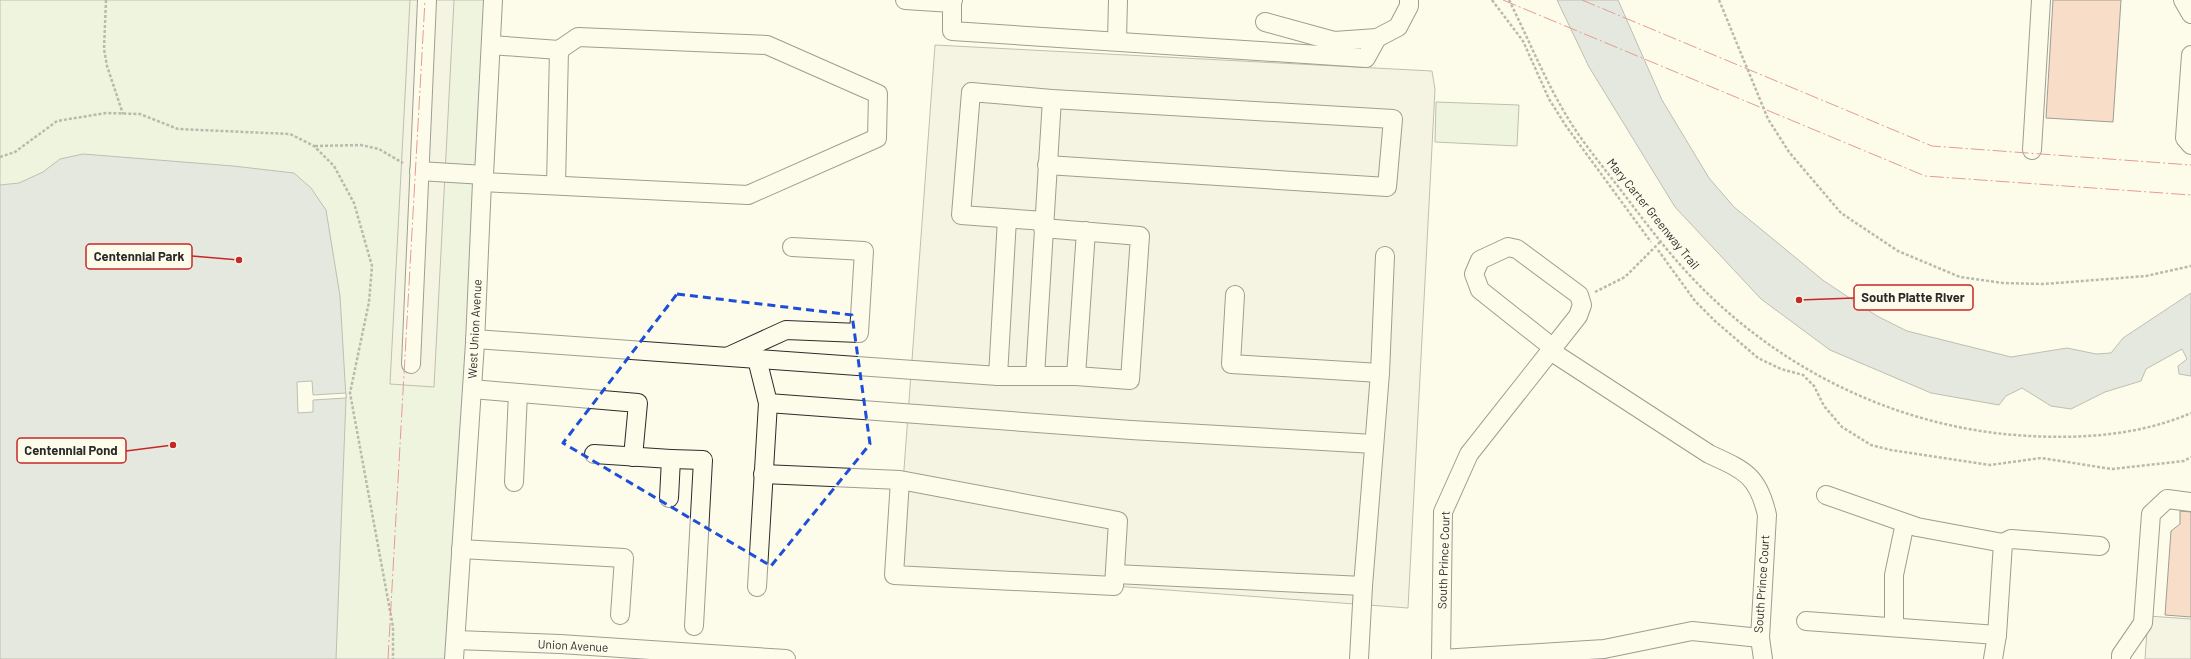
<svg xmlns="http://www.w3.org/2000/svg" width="2191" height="659" font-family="Barlow,sans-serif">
	<rect width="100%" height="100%" fill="#fdfbea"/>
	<!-- green -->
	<g fill="#deebd1" stroke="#74746e">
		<path d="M0,0H493L454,659H0Z"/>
		<path d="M1436,102L1519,105L1517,146L1435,142Z"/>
	</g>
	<!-- parking -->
	<g fill="#eceadb" stroke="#74746e">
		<path d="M410,0H454L434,387L390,384Z"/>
		<path d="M935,45L1432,71L1435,89L1408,608L1114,586L896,579Z"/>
		<path d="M2148,616L2191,619V659H2145Z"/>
	</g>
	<!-- water -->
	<g fill="#c7d0d0" stroke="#74746e">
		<path d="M1557,0H1618L1662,100L1709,178L1734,207L1824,281L1877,316L1907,331L2011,357L2067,348L2096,354L2111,353L2123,338L2191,293V376L2179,374L2178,366L2187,359L2182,349L2146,369L2141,381L2105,392L2071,409L2051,406L2022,388L2006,396L1999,405L1931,393L1830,350L1761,299L1675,207L1589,67Z"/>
		<path d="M83,154L233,166L294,173L311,188L326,210L340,296L346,398L336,659H0V185L19,183L43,172L60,159Z"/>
	</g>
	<!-- pier -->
	<path fill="#fdfbea" stroke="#74746e" d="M312,381L313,395L346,393V398L313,400V412L298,413L297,382Z"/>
	<!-- building -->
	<g fill="#f2b8a0" stroke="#2b2b2b">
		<path d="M2053,0H2121L2113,122L2046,118Z"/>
		<path d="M2180,511L2191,512V617L2165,615L2171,531L2180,524Z"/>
	</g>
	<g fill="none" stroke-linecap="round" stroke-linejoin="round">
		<!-- minor casing -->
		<g stroke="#2b2b2b" stroke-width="20">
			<g id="minor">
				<path d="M905,0L952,3L953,0"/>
				<path d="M2183,0L2191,14"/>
				<path d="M952,3V31L1366,58L1377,38"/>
				<path d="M1265,22L1334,41L1377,38L1398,27L1409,6V0"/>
				<path d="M1117,40L1118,0"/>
				<path d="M2191,55L2185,138L2191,145"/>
				<path d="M2032,150L2041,0"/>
				<path d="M419,171L484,175"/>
				<path d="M482,182L748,195L877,138L878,94L767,45L578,37L559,50L491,45"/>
				<path d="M556,185L559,50"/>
				<path d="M1044,221L961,215L971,92L1052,99L1393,119L1387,187L1047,165"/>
				<path d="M1043,228L1140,236L1130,380L1076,376L1086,231"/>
				<path d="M1235,295L1231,364L1380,373"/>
				<path d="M475,339L998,376L1007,219"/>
				<path d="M1549,350L1709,454C1744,470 1758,475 1767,515L1760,638L1763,659"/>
				<path d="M729,356L786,330L859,333L864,251L792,247"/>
				<path d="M411,364L427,0"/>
				<path d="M998,376H1076"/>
				<path d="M1035,376L1052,99"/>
				<path d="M472,389L638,403L633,457"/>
				<path d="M768,403L1131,430L1374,444"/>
				<path d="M594,454L671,459L669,498"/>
				<path d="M671,459L703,460L694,626"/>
				<path d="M763,474L900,480L1118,521L1114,586L894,575L900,480"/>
				<path d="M514,482L518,393"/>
				<path d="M1826,495L1917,527L2003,543"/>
				<path d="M461,549L624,558L620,615"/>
				<path d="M1115,574L1363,586L1380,373L1385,256"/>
				<path d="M757,587L768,403L757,359"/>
				<path d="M1806,621L1997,635"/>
				<path d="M1894,627V575L1905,523"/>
				<path d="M456,640L560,644L786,659"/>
				<path d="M454,659L475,343L482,182L484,175L493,0"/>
				<path d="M1359,659L1363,586"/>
				<path d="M1441,659L1443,512L1469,454L1578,316L1582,305L1579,295L1517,249L1508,247L1480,260L1474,274L1480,290L1552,347"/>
				<path d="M1441,659L1604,649L1692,631L1760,638"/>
				<path d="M1993,659L1997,635L2003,543L2011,539L2100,546"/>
				<path d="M2121,659V655L2143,623L2151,514L2167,499L2191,502"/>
			</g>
		</g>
		<!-- path -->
		<g stroke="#6a6964" stroke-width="2.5" stroke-dasharray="3 2" stroke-linecap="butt">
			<path d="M106,0L104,49L107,66L123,114"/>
			<path d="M1492,0L1523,41L1549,99L1566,126L1651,242"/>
			<path d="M1509,0C1528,38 1544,78 1566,115C1583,144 1606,170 1626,197C1649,227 1672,258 1700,286C1781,368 1889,422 2004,434C2065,440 2134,438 2191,413"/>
			<path d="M1719,0L1768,119L1789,152L1841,213L1898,251L1960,277L2003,283L2044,284L2146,276L2191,266"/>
			<path d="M315,146L361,145L379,149L403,163"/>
			<path d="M0,157L15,152L57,121L106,113L140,114L178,129L290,134L314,146L334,166L354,203L372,266L369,302L350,393L393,627V659"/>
			<path d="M1658,250L1695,301L1715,321L1758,358L1781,369L1803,375L1814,386L1824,406L1842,427L1871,445L1891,450L1990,465L2041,458L2112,469L2184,461L2191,457"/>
			<path d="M1595,292L1625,277L1660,242"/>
		</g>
		<!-- minor -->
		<use href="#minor" stroke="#fdfbea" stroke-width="18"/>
		<!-- power -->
		<g stroke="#c62828" stroke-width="1" stroke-dasharray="14 3 2 3" stroke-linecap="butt">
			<path d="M1503,0L1925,176L2191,195"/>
			<path d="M1582,0L1932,146L2191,165"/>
			<path d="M388,659L425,0"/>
		</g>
	</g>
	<!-- marked area -->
	<path d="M0 0H2191V659H0ZM677,294L852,315L870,444L771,566L563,443Z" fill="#fdfbea" fill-opacity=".55" fill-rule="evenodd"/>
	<path fill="none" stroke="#1d4ed8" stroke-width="3" stroke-dasharray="8 5" stroke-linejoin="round" d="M677,294L852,315L870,444L771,566L563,443Z"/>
	<g text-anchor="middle" stroke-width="3" stroke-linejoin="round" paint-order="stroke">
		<!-- street labels -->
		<g font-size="12" fill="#2b2b2b" stroke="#fdfbea">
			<text transform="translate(1653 214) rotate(51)" y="4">Mary Carter Greenway Trail</text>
			<text transform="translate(475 329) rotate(-87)" y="4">West Union Avenue</text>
			<text transform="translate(1444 560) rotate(-88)" y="4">South Prince Court</text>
			<text transform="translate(1762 584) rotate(-86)" y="4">South Prince Court</text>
			<text transform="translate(573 646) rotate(3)" y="4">Union Avenue</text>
		</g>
	</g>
	<!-- callouts -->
	<path fill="none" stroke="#c62828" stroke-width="1.5" d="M239 260L192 256M1799 300L1854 298M173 445L126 451"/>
	<g fill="#c62828" stroke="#fdfbea" stroke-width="1.5">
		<circle cx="239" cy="260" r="4"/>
		<circle cx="1799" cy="300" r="4"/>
		<circle cx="173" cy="445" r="4"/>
	</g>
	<g fill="#fdfbea" stroke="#c62828" stroke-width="1.5">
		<rect x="86" y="244" width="106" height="25" rx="4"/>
		<rect x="1854" y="285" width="119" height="25" rx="4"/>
		<rect x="17" y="438" width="109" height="25" rx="4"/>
	</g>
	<g font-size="13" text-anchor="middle" font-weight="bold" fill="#2b2b2b">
		<text x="139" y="261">Centennial Park</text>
		<text x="1913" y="302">South Platte River</text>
		<text x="71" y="455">Centennial Pond</text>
	</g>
</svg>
